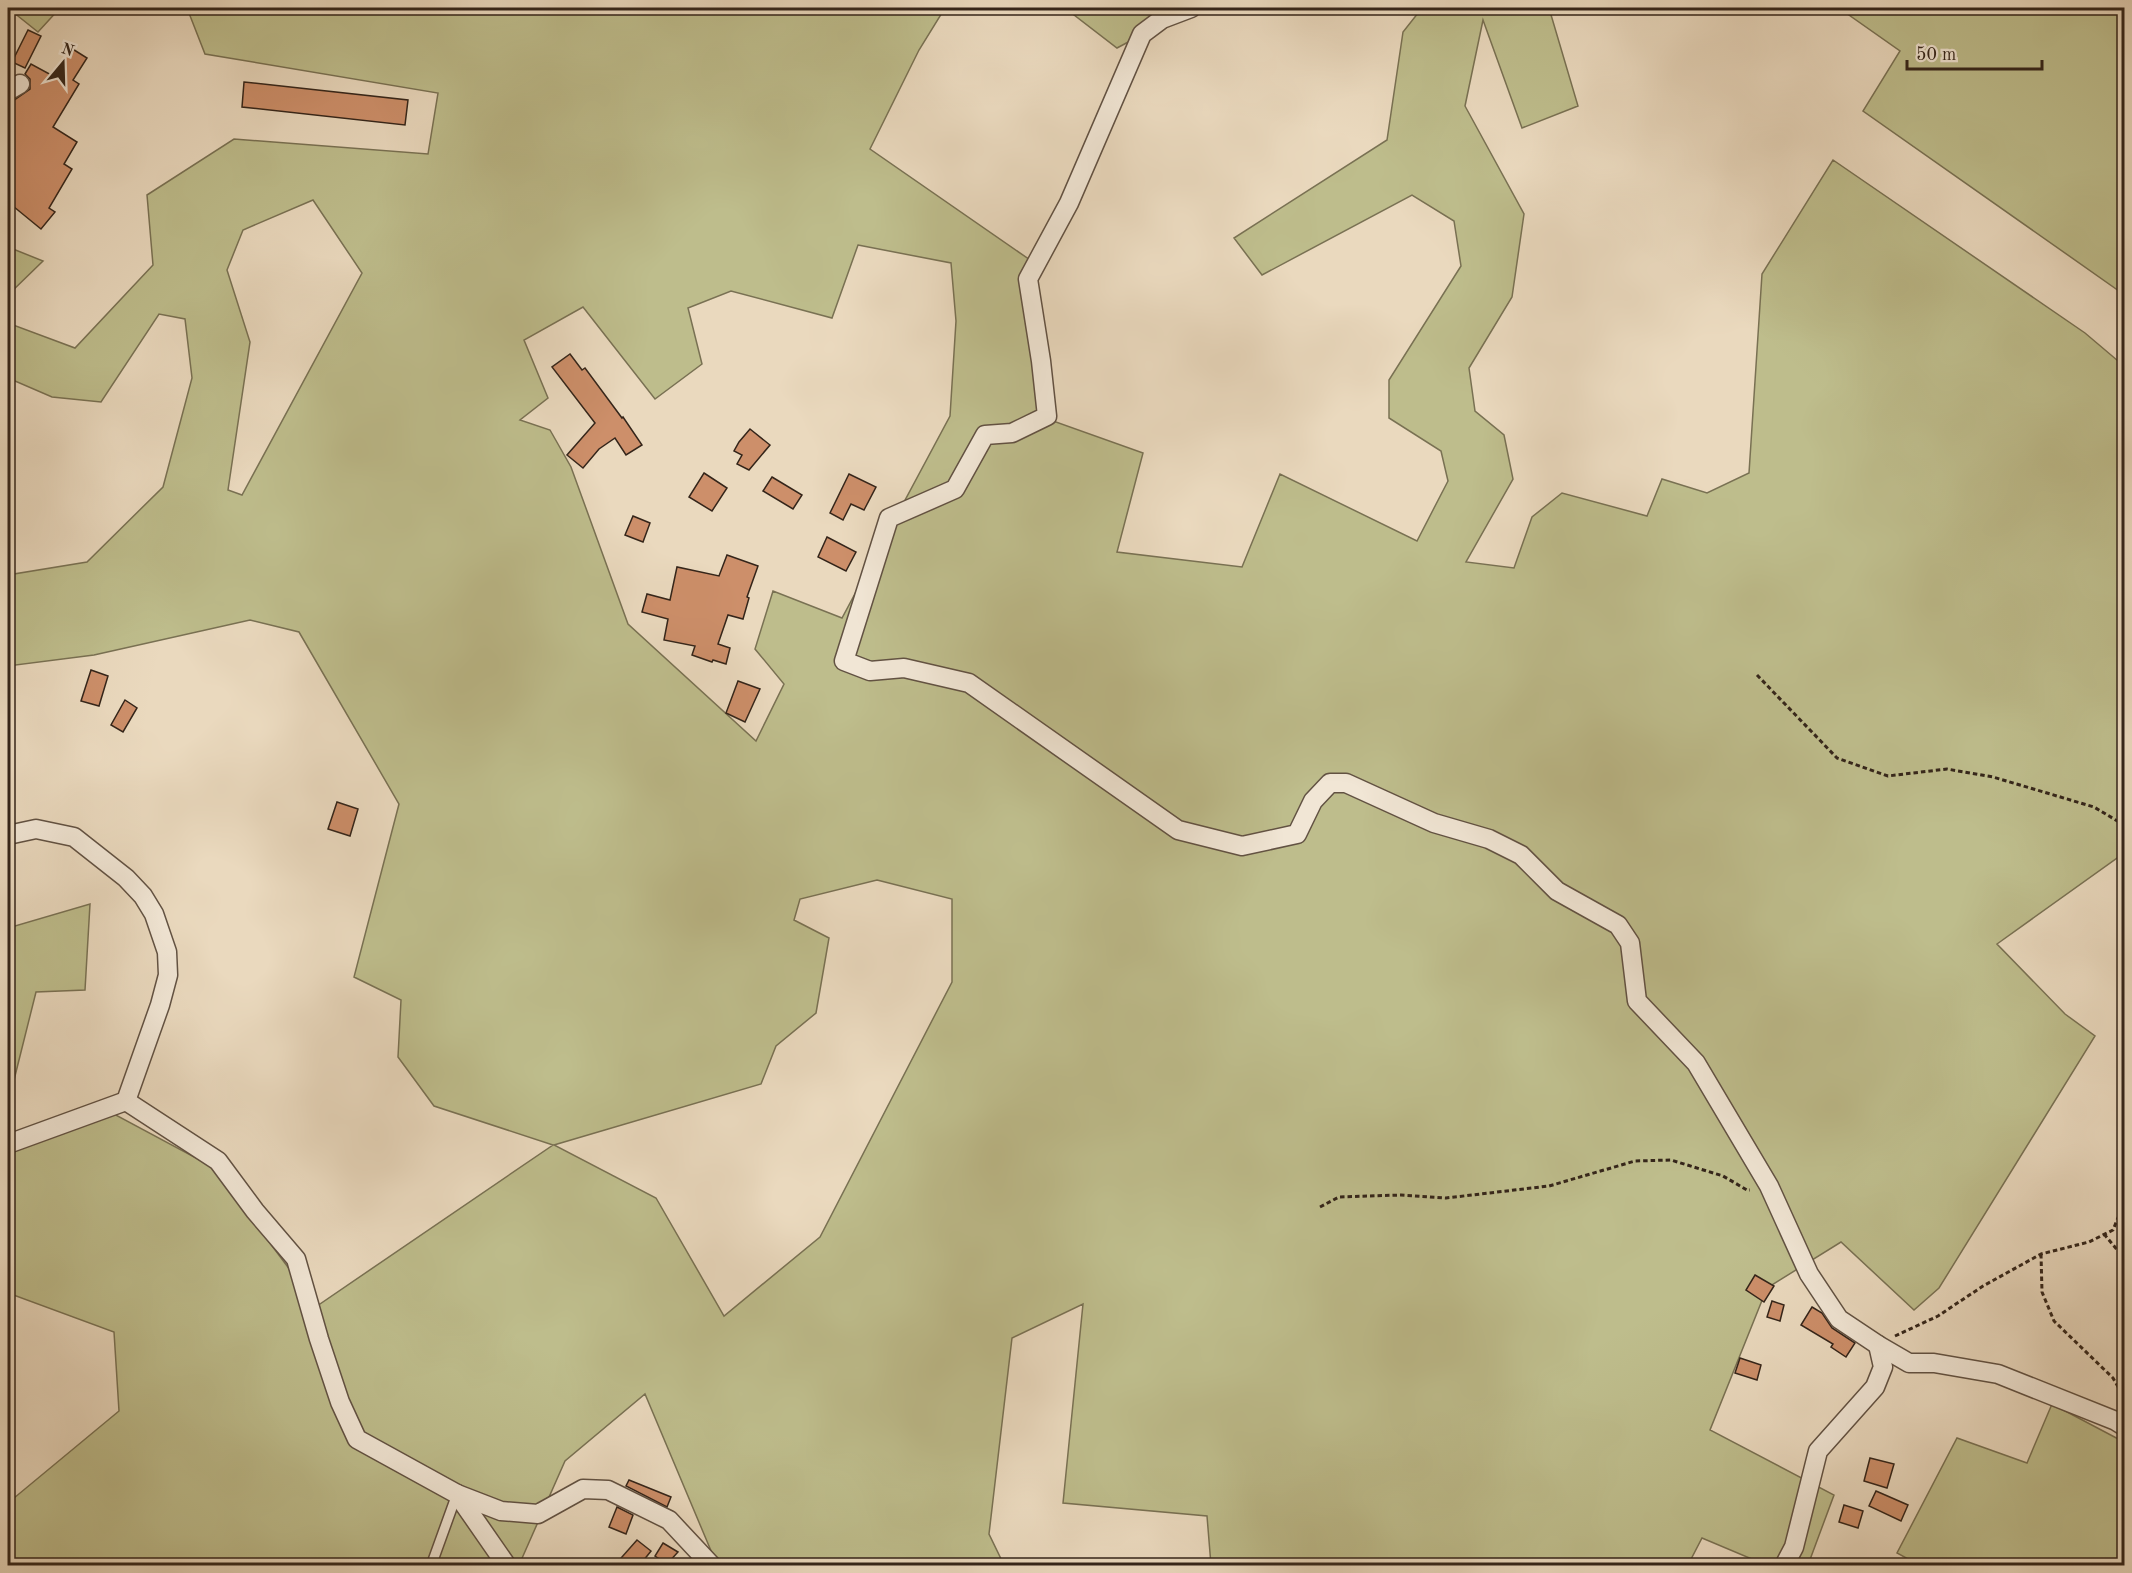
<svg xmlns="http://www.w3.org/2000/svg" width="2132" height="1573" font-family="'Old Standard TT',serif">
	<rect width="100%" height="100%" fill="#ead9be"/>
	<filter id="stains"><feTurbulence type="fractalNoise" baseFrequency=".00333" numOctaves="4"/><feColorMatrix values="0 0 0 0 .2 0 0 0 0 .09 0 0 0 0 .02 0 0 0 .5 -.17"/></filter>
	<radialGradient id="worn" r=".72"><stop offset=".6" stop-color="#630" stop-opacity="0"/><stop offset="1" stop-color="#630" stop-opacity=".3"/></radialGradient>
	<!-- green -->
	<g fill="#bebd8c" stroke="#797153" stroke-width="1.5" fill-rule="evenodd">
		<path d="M8,8H60L38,32Z"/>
		<path d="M187,8H659L664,13L670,8H945L919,50L870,149L1033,262L1053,421L1143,453L1117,552L1242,567L1280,474L1417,541L1448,481L1441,451L1389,418V380L1461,266L1454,221L1412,195L1262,275L1234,238L1387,140L1403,32L1422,8H1549L1578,106L1522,128L1483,20L1465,106L1524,214L1512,297L1469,368L1475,411L1504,435L1513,479L1466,562L1514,568L1532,517L1562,493L1647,516L1662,479L1707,493L1749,473L1762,274L1833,160L2085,333L2124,366V853L1997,944L2065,1014L2095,1036L1939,1288L1914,1310L1841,1242L1767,1288L1710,1430L1834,1495L1808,1565H1766L1702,1538L1688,1565H1211L1207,1516L1063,1503L1083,1304L1012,1338L989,1534L1004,1565H717L645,1394L565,1461L519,1565H8V1503L119,1411L114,1332L8,1293V1150L101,1107L213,1167L317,1306L553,1145L434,1106L398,1057L401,1000L354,977L399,804L299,632L250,620L94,655L8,666V575L87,562L163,487L192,378L185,319L159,314L101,402L52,397L8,378V323L75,348L153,265L147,195L234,139L428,154L438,93L205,54ZM313,200L362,273L242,495L228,490L250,342L227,270L243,230ZM858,245L951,263L956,321L950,416L842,618L773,591L755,649L784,684L756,741L628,624L571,467L550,430L520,420L548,398L524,340L583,307L655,399L702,364L688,308L731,291L832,318ZM877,880L952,899V982L820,1237L724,1316L656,1198L554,1145L761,1084L776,1046L816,1013L829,938L794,920L800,899Z"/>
		<path d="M1065,8H1192L1117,48Z"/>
		<path d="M1839,8H2124V285L2119,291L1863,111L1900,51Z"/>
		<path d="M8,247L43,261L8,295Z"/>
		<path d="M90,904L85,990L36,992L12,1088L8,1087V928Z"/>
		<path d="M2052,1404L2124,1442V1565H1919L1897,1553L1957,1438L2027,1463Z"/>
	</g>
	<!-- building -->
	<g fill="#cd8f6a" stroke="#34251a" stroke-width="1.5">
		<path d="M28,30L41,36L25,68L12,62Z"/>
		<path d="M71,48L87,58L73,80L79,84L53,127L77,142L64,164L72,169L49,208L55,212L41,229L8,202V109L13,101L30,89V79L25,74L31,64L53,76Z"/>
		<path d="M244,82L408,100L405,125L242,107Z"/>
		<path d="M570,354L582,370L585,368L622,418L623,417L642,445L626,455L615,438L599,449L583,468L567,455L595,423L552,367Z"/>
		<path d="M750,429L770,445L749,470L737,464L742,455L734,451L739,442Z"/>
		<path d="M704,473L727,488L712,511L689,497Z"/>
		<path d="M849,474L876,487L864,510L851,504L843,520L830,513Z"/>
		<path d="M772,477L802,495L793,509L763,491Z"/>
		<path d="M633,516L650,523L643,542L625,535Z"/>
		<path d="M827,537L856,552L846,571L818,557Z"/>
		<path d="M727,555L758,566L747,597L749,598L743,619L728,615L718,644L730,648L726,664L713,660L712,662L692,655L695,646L664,640L668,619L642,612L647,594L670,600L677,567L719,576Z"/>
		<path d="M91,670L108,676L99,706L81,701Z"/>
		<path d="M738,681L760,689L745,722L726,713Z"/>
		<path d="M125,700L137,708L123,732L111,725Z"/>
		<path d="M337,802L358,809L350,836L328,829Z"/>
		<path d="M1755,1275L1774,1286L1764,1302L1746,1290Z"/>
		<path d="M1772,1301L1784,1305L1780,1321L1767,1317Z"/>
		<path d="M1812,1307L1822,1313L1832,1328L1855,1343L1846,1357L1831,1347L1833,1344L1801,1325Z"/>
		<path d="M1740,1358L1761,1365L1757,1380L1735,1373Z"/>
		<path d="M1870,1458L1894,1464L1887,1488L1864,1481Z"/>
		<path d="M629,1480L671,1497L667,1507L626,1486Z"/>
		<path d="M1876,1491L1908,1505L1901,1521L1869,1506Z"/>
		<path d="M1844,1505L1863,1511L1858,1528L1839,1522Z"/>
		<path d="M617,1507L633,1515L626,1534L609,1527Z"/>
		<path d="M637,1540L651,1551L639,1566H614Z"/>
		<path d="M663,1543L678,1552L667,1564L655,1556Z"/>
	</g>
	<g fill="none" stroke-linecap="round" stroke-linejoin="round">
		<!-- service casing -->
		<g stroke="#625243" stroke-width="12">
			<path id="service" d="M431,1566L457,1494"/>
		</g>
		<!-- minor casing -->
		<g stroke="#625243" stroke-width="21">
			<g id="minor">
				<path d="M1191,8L1162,19L1142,34L1069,203L1028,279L1041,361L1047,416L1012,433L985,435L955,489L889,518L844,661L870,671L904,668L969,683L1178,830L1242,846L1297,834L1313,801L1330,783H1346L1434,823L1489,839L1521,855L1557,891L1618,925L1630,943L1637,1001L1696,1063L1769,1186L1809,1274L1839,1319L1878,1345L1909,1363H1934L1998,1374L2116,1421L2124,1426"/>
				<path d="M8,91L20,84"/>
				<path d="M8,835L36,829L74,837L126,878L143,896L154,914L167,952L168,975L160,1005L126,1101L8,1144"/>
				<path d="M126,1101L218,1161L255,1211L296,1259L319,1339L340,1402L357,1439L457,1494L507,1566"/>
				<path d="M457,1494L501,1511L538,1514L583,1489L608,1490L669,1520L712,1566"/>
				<path d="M1784,1566L1794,1547L1818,1451L1875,1387L1883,1367L1878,1345"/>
			</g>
		</g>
		<!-- path -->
		<g stroke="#34251a" stroke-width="3" stroke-dasharray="4.5 3" stroke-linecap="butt">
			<path d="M1757,675L1837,758L1888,776L1947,769L1993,777L2094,807L2124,825"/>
			<path d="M2124,1058V1064"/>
			<path d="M1320,1207L1339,1197L1401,1195L1446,1198L1549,1186L1635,1161L1671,1160L1723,1176L1747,1190H1750"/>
			<path d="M2117,1220L2124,1219"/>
			<path d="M2104,1234L2124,1258"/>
			<path d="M2041,1254L2042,1292L2054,1321L2113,1378L2124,1397"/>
			<path d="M1895,1336L1938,1316L1983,1286L2041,1254L2089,1242L2113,1230L2124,1203"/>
		</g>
		<!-- service -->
		<use href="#service" stroke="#f1e6d5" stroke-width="9"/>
		<!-- minor -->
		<use href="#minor" stroke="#f1e6d5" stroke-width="18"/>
	</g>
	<!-- margin -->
	<rect width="2132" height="1573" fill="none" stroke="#ead9be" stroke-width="30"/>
	<rect x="9" y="9" width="2114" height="1555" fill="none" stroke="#34251a" stroke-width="3"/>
	<rect x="15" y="15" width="2102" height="1543" fill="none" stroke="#34251a" stroke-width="1.5"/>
	<!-- north arrow -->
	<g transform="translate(63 63) rotate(19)" stroke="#f1e6d5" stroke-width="4.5" paint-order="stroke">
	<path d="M0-4.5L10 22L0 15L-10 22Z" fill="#34251a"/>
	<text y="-9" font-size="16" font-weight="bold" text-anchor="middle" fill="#34251a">N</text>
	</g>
	<!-- scale -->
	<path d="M1907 60v9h135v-9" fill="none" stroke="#34251a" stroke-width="3"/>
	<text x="1916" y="60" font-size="18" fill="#34251a" stroke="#f1e6d5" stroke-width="4.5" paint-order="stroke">50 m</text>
	<rect width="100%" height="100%" filter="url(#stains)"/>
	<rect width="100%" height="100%" fill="url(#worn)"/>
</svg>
